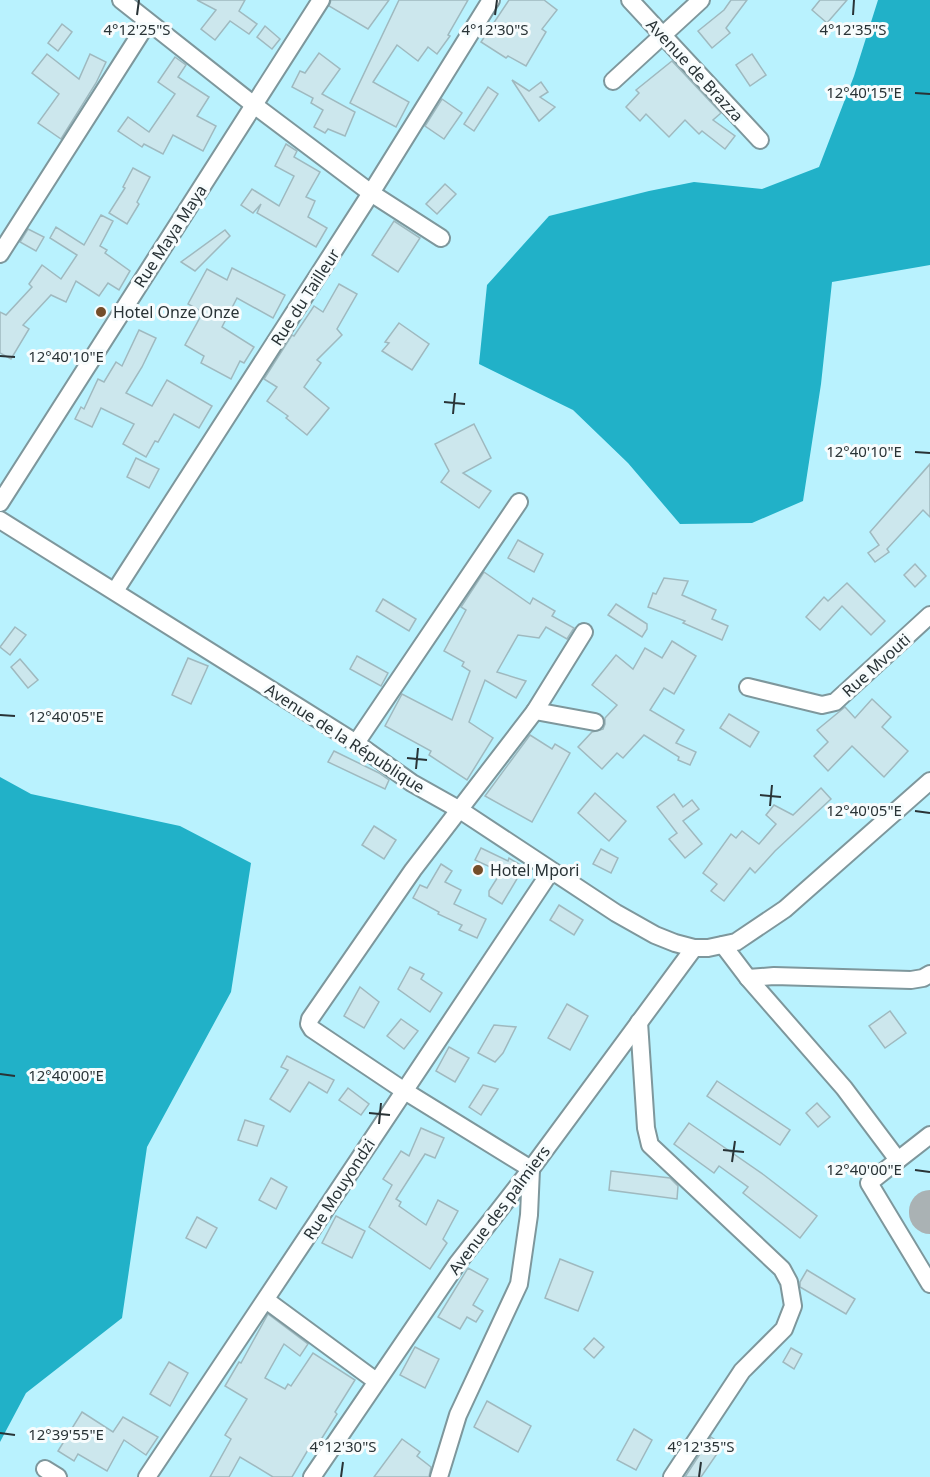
<svg xmlns="http://www.w3.org/2000/svg" width="930" height="1477" font-family="'Noto Sans',sans-serif">
	<rect width="100%" height="100%" fill="#f7fcfd"/>
	<!-- green -->
	<rect fill="#b9f2fe" x="0" y="0" width="930" height="1477"/>
	<!-- water -->
	<g fill="#21b1c8">
		<path d="M878,0H930V265L832,282L821,384L803,501L752,523L680,524L628,463L573,410L479,364L487,285L549,216L649,191L694,182L762,189L819,167L854,76Z"/>
		<path d="M0,777L31,794L180,826L251,863L231,992L147,1147L122,1318L26,1393L0,1442Z"/>
	</g>
	<g fill="none" stroke-linecap="round" stroke-linejoin="round">
		<!-- taxiway -->
		<path stroke="#aab2b4" stroke-width="42" d="M930,1211V1213"/>
	</g>
	<!-- building -->
	<g fill="#cce7ed" stroke="#9fb9bf" stroke-width="1.5">
		<path d="M197,0H245L239,11L257,24L249,34L230,21L215,40L201,29L216,10Z"/>
		<path d="M331,0H389L368,29L329,6Z"/>
		<path d="M399,0H468L448,35L450,36L437,54L428,47L418,61L397,45L373,82L409,102L396,127L350,103Z"/>
		<path d="M509,0H544L557,10L542,29L546,32L526,66L508,56L506,58L481,42Z"/>
		<path d="M731,0H747L726,28L730,33L712,48L698,31L724,10Z"/>
		<path d="M820,0H847L827,23L812,10Z"/>
		<path d="M62,24L72,32L58,51L48,43Z"/>
		<path d="M265,26L280,39L272,49L257,37Z"/>
		<path d="M319,53L340,69L322,94L355,112L345,136L328,129L325,133L314,127L323,110L311,103L313,98L292,87L300,71L305,73Z"/>
		<path d="M47,54L79,79L90,54L106,62L96,83L61,139L38,123L59,94L32,73Z"/>
		<path d="M752,54L766,75L750,86L736,65Z"/>
		<path d="M175,57L186,65L178,77L209,97L197,116L216,126L203,151L173,135L163,154L144,144L142,147L118,131L128,117L149,132L175,94L158,82Z"/>
		<path d="M672,61L721,113L713,120L735,136L725,149L702,131L699,134L685,120L669,137L646,114L640,121L626,107L639,93L636,90Z"/>
		<path d="M512,80L529,91L541,82L548,92L540,97L555,107L539,121Z"/>
		<path d="M488,87L498,94L474,131L464,124Z"/>
		<path d="M442,99L462,113L444,139L425,126Z"/>
		<path d="M286,144L297,151L294,157L320,172L306,197L315,201L308,217L327,228L316,247L257,213L261,204L253,213L241,205L252,189L279,206L294,176L275,166Z"/>
		<path d="M133,168L150,177L137,202L139,204L127,224L109,213L125,188L123,187Z"/>
		<path d="M445,184L456,194L437,214L426,204Z"/>
		<path d="M101,215L113,221L100,246L107,250L105,253L130,271L119,290L108,283L99,296L76,281L66,302L51,295L23,325L29,329L11,359L0,353V312L6,315L32,287L29,284L42,265L61,279L77,255L50,238L56,227L84,245Z"/>
		<path d="M394,221L420,238L398,272L372,255Z"/>
		<path d="M28,229L44,237L36,251L20,242Z"/>
		<path d="M225,230L230,236L195,271L181,262Z"/>
		<path d="M232,268L285,295L273,318L237,298L222,327L254,347L244,363L240,361L231,379L201,363L204,356L185,345L203,312L188,304L207,269L227,280Z"/>
		<path d="M339,284L357,294L337,329L342,335L317,360L321,363L304,387L329,408L307,435L286,418L288,416L267,401L277,387L264,379L292,335L294,336L314,306L323,312Z"/>
		<path d="M399,323L429,344L412,370L382,351L389,343L385,342Z"/>
		<path d="M139,330L156,338L142,367L126,393L152,406L167,380L212,406L199,428L174,414L158,442L155,441L146,457L123,444L134,424L101,408L92,427L75,419L81,407L84,409L98,379L104,382L116,362L122,366Z"/>
		<path d="M474,424L491,458L463,473L491,491L479,508L441,482L449,471L435,444Z"/>
		<path d="M136,458L159,469L149,488L127,477Z"/>
		<path d="M930,464V517L923,510L887,549L889,552L875,562L868,553L879,545L870,532Z"/>
		<path d="M518,540L543,554L534,572L508,558Z"/>
		<path d="M915,564L926,576L915,587L904,575Z"/>
		<path d="M484,572L530,604L533,598L555,611L552,616L574,628L567,639L546,627L539,638L518,635L497,672L526,681L516,698L485,680L469,722L493,738L467,780L429,755L431,751L385,726L402,694L452,720L470,671L462,666L464,662L444,651L466,610L461,607Z"/>
		<path d="M664,578L688,581L682,595L716,610L712,619L728,626L722,640L683,623L685,621L648,607L653,593L656,594Z"/>
		<path d="M847,583L885,621L871,635L842,606L820,630L806,617L824,597L828,601Z"/>
		<path d="M383,599L416,619L409,631L376,611Z"/>
		<path d="M616,604L647,624V629L642,637L608,615Z"/>
		<path d="M15,627L26,635L10,655L0,647Z"/>
		<path d="M672,641L696,656L674,694L664,688L650,710L684,730L676,743L696,752L690,765L678,760L679,757L644,735L623,758L617,753L602,769L578,747L592,732L603,729L605,724V718L617,705L592,685L616,655L633,669L645,648L662,658Z"/>
		<path d="M357,656L388,673L381,686L350,669Z"/>
		<path d="M188,658L208,666L191,704L172,695Z"/>
		<path d="M20,659L38,680L28,688L11,667Z"/>
		<path d="M872,699L891,717L882,727L908,751L884,777L852,746L828,771L814,756L828,742L817,730L845,707L855,718Z"/>
		<path d="M729,714L759,732L750,747L720,728Z"/>
		<path d="M530,735L552,749L555,744L570,753L532,822L485,796Z"/>
		<path d="M334,751L379,773L389,780L385,789L328,762Z"/>
		<path d="M821,788L831,799L775,851L755,873L750,868L724,901L711,891L717,884L703,873L731,834L736,838L742,831L759,844L776,824L766,815L774,805L793,815Z"/>
		<path d="M595,793L626,821L609,841L578,813Z"/>
		<path d="M674,794L683,807L692,800L699,809L683,821L702,844L685,858L669,839L677,833L657,807Z"/>
		<path d="M374,826L396,840L384,859L362,845Z"/>
		<path d="M481,848L508,861L509,858L524,867L502,904L489,896V891L501,872L475,860Z"/>
		<path d="M601,849L618,858L611,873L593,864Z"/>
		<path d="M441,864L452,871L445,882L461,890L454,904L486,919L477,938L459,930L462,925L438,914L439,912L413,898L420,885L427,888Z"/>
		<path d="M559,905L583,920L574,935L550,920Z"/>
		<path d="M410,967L424,974L421,979L442,993L430,1012L398,989Z"/>
		<path d="M360,987L379,1002L364,1028L344,1016Z"/>
		<path d="M567,1004L588,1016L570,1050L548,1038Z"/>
		<path d="M890,1011L906,1033L885,1048L869,1026Z"/>
		<path d="M401,1019L418,1031L404,1049L387,1036Z"/>
		<path d="M494,1025L516,1027L503,1053L495,1062L478,1053Z"/>
		<path d="M449,1047L469,1058L455,1082L436,1071Z"/>
		<path d="M287,1056L334,1080L327,1093L309,1082L290,1112L270,1099L288,1070L281,1067Z"/>
		<path d="M717,1081L790,1130L780,1145L707,1096Z"/>
		<path d="M483,1085L498,1089L481,1115L469,1107Z"/>
		<path d="M348,1088L369,1104L361,1115L339,1100Z"/>
		<path d="M817,1103L830,1117L818,1127L806,1113Z"/>
		<path d="M245,1120L264,1126L257,1146L238,1140Z"/>
		<path d="M689,1123L764,1175L817,1216L800,1238L743,1193L748,1187L719,1166L714,1173L674,1144Z"/>
		<path d="M421,1128L444,1138L435,1158L425,1154L396,1199L401,1202L399,1206L426,1225L438,1200L458,1211L443,1239L447,1243L430,1269L369,1227L392,1185L383,1179L401,1151L409,1156Z"/>
		<path d="M611,1171L670,1178L678,1186L677,1199L609,1190Z"/>
		<path d="M271,1178L287,1187L276,1209L259,1200Z"/>
		<path d="M336,1216L365,1231L352,1258L322,1243Z"/>
		<path d="M197,1217L217,1228L206,1248L186,1238Z"/>
		<path d="M560,1259L593,1272L578,1311L545,1298Z"/>
		<path d="M468,1268L488,1279L473,1305L483,1311L476,1322L467,1317L460,1329L438,1317Z"/>
		<path d="M807,1270L855,1299L846,1314L800,1287V1282Z"/>
		<path d="M268,1314L308,1344L300,1356L284,1344L265,1378L285,1389L288,1384L291,1386L313,1353L355,1380L335,1412L337,1414L317,1446L312,1443L292,1477H273L240,1457L229,1477H210L231,1439L225,1435L247,1399L225,1386L239,1362L241,1363Z"/>
		<path d="M594,1338L604,1347L594,1358L584,1349Z"/>
		<path d="M415,1347L439,1359L425,1388L400,1375Z"/>
		<path d="M791,1348L802,1354L794,1369L783,1362Z"/>
		<path d="M169,1362L188,1373L170,1406L150,1394Z"/>
		<path d="M487,1401L531,1426L518,1452L474,1427Z"/>
		<path d="M82,1412L113,1432L123,1417L158,1437L146,1455L124,1440L107,1471L78,1454L74,1461L58,1451Z"/>
		<path d="M634,1429L652,1440L636,1470L617,1460Z"/>
		<path d="M711,1437L723,1445L701,1477H685Z"/>
		<path d="M402,1439L420,1452L417,1456L431,1467L429,1477H374Z"/>
	</g>
	<g fill="none" stroke-linecap="round" stroke-linejoin="round">
		<!-- minor casing -->
		<g stroke="#7e979c" stroke-width="20">
			<g id="minor">
				<path d="M121,0L254,105L371,193L441,238"/>
				<path d="M630,0L760,140"/>
				<path d="M613,81L701,0"/>
				<path d="M0,254L148,22"/>
				<path d="M0,503L321,0"/>
				<path d="M0,520L356,743L412,783L460,810L616,913L655,935L675,943L694,948H708L736,942L785,909L930,781"/>
				<path d="M115,591L371,193L491,0"/>
				<path d="M748,687L822,705L835,702L930,615"/>
				<path d="M535,711L595,722"/>
				<path d="M356,743L519,502"/>
				<path d="M723,945L748,978L844,1088L898,1160L869,1183L930,1284"/>
				<path d="M748,978L774,976L911,980L923,978L930,974"/>
				<path d="M639,1022L646,1128L650,1145L782,1269L789,1282L793,1306L784,1329L742,1371L672,1477"/>
				<path d="M898,1160L930,1135"/>
				<path d="M266,1300L376,1381"/>
				<path d="M45,1469L58,1477"/>
				<path d="M147,1477L551,871"/>
				<path d="M312,1477L457,1264L531,1169L694,948"/>
				<path d="M439,1477L458,1415L519,1284L529,1215L531,1169L403,1090L312,1029L309,1024L310,1019L413,870L535,711L584,632"/>
			</g>
		</g>
		<!-- minor -->
		<use href="#minor" stroke="#fff" stroke-width="16"/>
	</g>
	<!-- ticks -->
	<path fill="none" stroke="#293336" stroke-width="2" d="M137,15L139,0M495,15L497,0M853,15L854,0M915,93L930,94M0,356L15,357M444,402L465,404M453,414L455,393M915,452L930,453M0,715L15,716M407,758L427,760M416,769L418,748M760,795L781,797M770,806L772,785M915,811L930,813M0,1074L15,1076M369,1113L390,1115M379,1124L381,1103M723,1150L744,1152M732,1162L735,1141M915,1170L930,1172M0,1433L15,1435M341,1477L343,1462M699,1477L701,1462"/>
	<!-- markers -->
	<g fill="#744e2b" stroke="#f7fcfd" stroke-width="2">
		<circle cx="101" cy="312" r="6"/>
		<circle cx="478" cy="870" r="6"/>
	</g>
	<g text-anchor="middle" stroke-width="6" stroke-linejoin="round" paint-order="stroke">
		<!-- street labels -->
		<g font-size="16" fill="#293336" stroke="#f7fcfd">
			<text transform="translate(695 70) rotate(47)" y="6">Avenue de Brazza</text>
			<text transform="translate(170 236) rotate(-57)" y="6">Rue Maya Maya</text>
			<text transform="translate(305 297) rotate(-57)" y="6">Rue du Tailleur</text>
			<text transform="translate(876 665) rotate(-42)" y="6">Rue Mvouti</text>
			<text transform="translate(345 738) rotate(33)" y="6">Avenue de la République</text>
			<text transform="translate(339 1189) rotate(-57)" y="6">Rue Mouyondzi</text>
			<text transform="translate(499 1210) rotate(-53)" y="6">Avenue des palmiers</text>
		</g>
		<!-- poi labels -->
		<g font-size="16" fill="#293336" stroke="#f7fcfd" text-anchor="start">
			<text x="113" y="318">Hotel Onze Onze</text>
			<text x="490" y="876">Hotel Mpori</text>
		</g>
	</g>
	<g font-size="15" text-anchor="middle" fill="#293336" stroke="#f7fcfd" stroke-width="6" stroke-linejoin="round" paint-order="stroke">
		<text x="137" y="35">4°12'25"S</text>
		<text x="495" y="35">4°12'30"S</text>
		<text x="853" y="35">4°12'35"S</text>
		<text x="864" y="98">12°40'15"E</text>
		<text x="66" y="362">12°40'10"E</text>
		<text x="864" y="457">12°40'10"E</text>
		<text x="66" y="722">12°40'05"E</text>
		<text x="864" y="816">12°40'05"E</text>
		<text x="66" y="1081">12°40'00"E</text>
		<text x="864" y="1175">12°40'00"E</text>
		<text x="66" y="1440">12°39'55"E</text>
		<text x="343" y="1452">4°12'30"S</text>
		<text x="701" y="1452">4°12'35"S</text>
	</g>
</svg>
